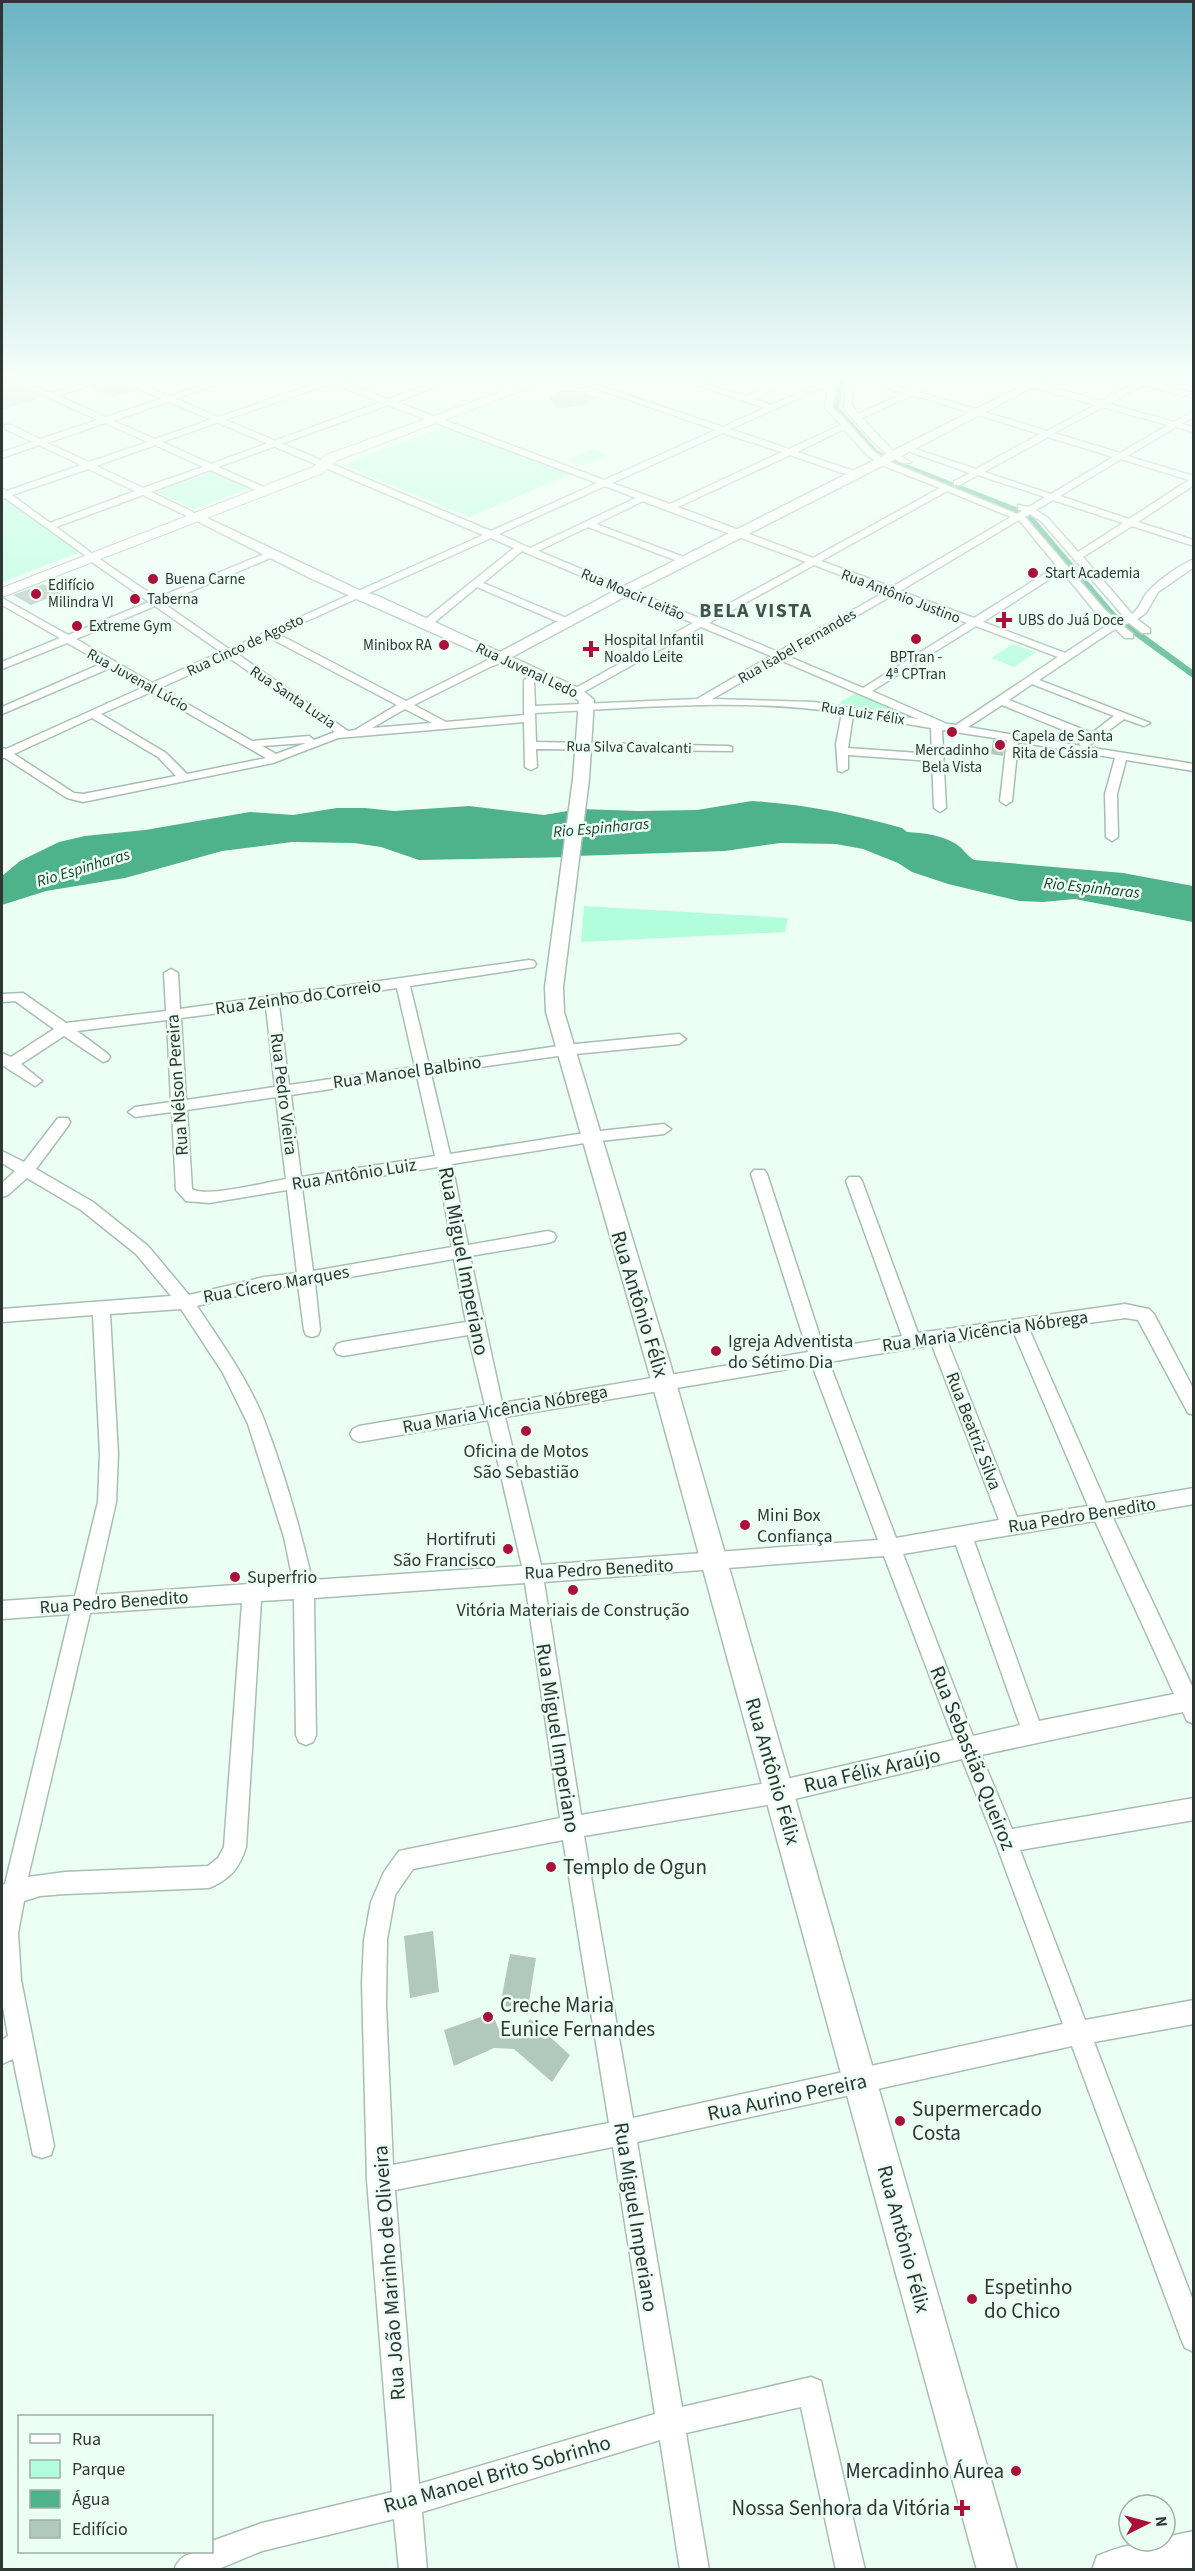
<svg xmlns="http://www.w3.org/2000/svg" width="1195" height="2571" font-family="'Source Sans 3',sans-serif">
	<rect width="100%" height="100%" fill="#ecfff5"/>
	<!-- green -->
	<g fill="#b2fedc">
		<path d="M443,427H449L571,474L470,517L345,466L350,462Z"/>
		<path d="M593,449L608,455L583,466L567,460Z"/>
		<path d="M214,471L251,488L194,509L160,493L161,490Z"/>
		<path d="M8,500L80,552L2,582V502Z"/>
		<path d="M1013,644L1036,652L1014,667L991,658Z"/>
		<path d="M857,692L915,718L839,703Z"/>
		<path d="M584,906L788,918L785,932L581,942Z"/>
	</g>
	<!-- water -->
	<g fill="#4eb28b">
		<path d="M752,801C804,804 852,814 902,828L907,832C923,833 942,835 956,844C963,848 966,855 974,860L1123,873L1193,886V922L1075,899L1043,902L1019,901L948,884L912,872L898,863L863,849L836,844L780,843L725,851L575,856L581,809L638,811L697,810Z"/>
		<path d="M469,806L544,815L579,809L574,857L419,860L381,847L354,843L292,842L222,851L125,878L46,891L2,905V876L20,861L59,842L85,836L145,830L250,812L293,815L337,808H365L394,811Z"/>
	</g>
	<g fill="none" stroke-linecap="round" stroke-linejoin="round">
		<!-- canal -->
		<path fill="#4eb28b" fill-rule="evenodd" d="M836,381H844L839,407L877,450L896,460L1029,512L1115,613L1194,671V679L1109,617L1023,516L890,464L871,454L832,407Z"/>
	</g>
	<!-- building -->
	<g fill="#b1c9bd">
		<path d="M2,381H10L42,397L2,410Z"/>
		<path d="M114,381L135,390L112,397L91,388Z"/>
		<path d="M568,390L584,391L597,398L583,405L557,409L548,397L558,391Z"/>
		<path d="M43,584L61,593L31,605L13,595Z"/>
		<path d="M993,740L1005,742L1003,756L991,754Z"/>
		<path d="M433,1931L439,1992L410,1998L404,1936Z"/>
		<path d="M510,1954L536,1958L528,2008L500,2006Z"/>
		<path d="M492,2013L502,2037L516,2039L530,2019L570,2055L552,2082L514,2049L494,2048L454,2066L444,2030Z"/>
	</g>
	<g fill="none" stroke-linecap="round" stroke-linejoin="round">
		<!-- street casing -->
		<g stroke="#a7beb2" stroke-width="3">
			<g id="street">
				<path d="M12,381H21L51,393L93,381H103L58,396L106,417L216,381H226L113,421L155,439L323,381H339L388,399L439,381H449L396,402L604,480L716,430L575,381H585L723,427L765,408L686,381H696L746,397L778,381H787L754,399L771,405L826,381H837L833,407L872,450L885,460L1017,514L1022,511L1018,509V505L1029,507L1045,497L978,475L960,485H954V481L970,473L902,449L909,447L976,469L1040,434L913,395L862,418L896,454L911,462C895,472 854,420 844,408L847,381H855L851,403L858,414L905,393L888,388V384L911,390L932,381H941L919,392L1047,431L1096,405L1018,383L1017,381H1028L1102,401L1135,383L1131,381H1149L1194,393V398L1143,385L1109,404L1174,422L1194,411V417L1181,424L1194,427V432L1176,427L1127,456L1194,476V485L1138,522L1194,540V546L1132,526L1083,557L1132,614C1140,608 1140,602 1146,594C1157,581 1178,566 1194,559V567L1158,592L1146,613L1137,619L1150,629V633H1142L1129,623L1122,625L1133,634V638H1125L1115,629L1039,680L1150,723L1144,726L1124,719L1087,747L1194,764V771L1126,760L1117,794L1118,837L1112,841L1106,837L1105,794L1115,758L1018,742L1012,801L1006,805L1000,801L1007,740L942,730L946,808L940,812L934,808L932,761L848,755V769L842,772L838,771L836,744L842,713C744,697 634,708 535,713L536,742L728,746L732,747V751L536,749L537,767L531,770L525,767L524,722L338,738L273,763L83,802L67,798L5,758H2V748L6,749L144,687L110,668L2,714V707L103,663L67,643L2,669V662L60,638L2,605V598L68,635L149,602L89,560V556H95L157,598L269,552H275V556L163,603L229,649L483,535L321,466V462H327L491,531L597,483L388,405L218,467L262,486V490H256L210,470L151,492L193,512V516H187L143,495L56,527L89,551L91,553L86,556L5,498L2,499V489L7,491L81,465L39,445L2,458V452L33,442L5,429V425H11L40,439L98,420ZM331,383L381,402L211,464L162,442ZM828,385L825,407L841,425L789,449L730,429ZM1103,407L1168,425L1120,453L1054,433ZM105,423L148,442L89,462L47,443ZM844,429L866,454L879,464L940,488L813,558L678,507L790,455L854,477H860V473L797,452ZM723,433L782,452L670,504L612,483ZM1048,437L1113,457L1051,494L984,472ZM155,445L203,467L143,488L96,466ZM1121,459L1189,480L1129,519L1060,496ZM88,469L135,491L50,523L12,495ZM605,486L636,498L530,548L499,534ZM947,491L1011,517L892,587L821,561ZM1053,500L1123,523L1078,552L1048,518L1036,510ZM643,501L666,510L806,562L701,619L538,551L588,527L683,563H689V559L596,524ZM1030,514L1042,522L1125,618L1117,620L1105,610L1025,517ZM1019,520L1057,566L974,618L900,591ZM491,538L514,548L422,622V626H430L477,587L563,624H571V620L483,583L522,551L693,623L572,690V694H580L701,627L771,656L697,699L535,706L534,680L529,677L524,680V715L446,722L414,705L496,664V660H488L406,701L278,634ZM814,565L885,592L778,652L709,623ZM1062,571L1097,614L1109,624L1065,653L983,622ZM893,595L967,623L863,688L787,656ZM155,606L221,652L152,683L76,639ZM976,626L1058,657L956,725L947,724L872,691ZM270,638L397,705L355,730L348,731L236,653ZM228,657L335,732L314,740L309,736L252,741L160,688ZM780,660L918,719L814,702L712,699ZM1032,684L1114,716L1092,733L1009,700ZM151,692L266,758L187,774L166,753L101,714ZM1002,705L1085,739L1079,744L1081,746L968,727ZM405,709L432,723L372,728ZM853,715L931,728L932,754L848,748ZM92,718L158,757L176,776L83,794L74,793L14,754ZM306,743L276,754L262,746Z"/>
				<path d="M505,381H515L530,387L526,389Z"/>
				<path d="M529,960L534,961L536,964L534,967L410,986L429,1065L565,1045L679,1034L686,1039L679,1044L565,1055L431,1074L450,1154L591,1132L664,1124L671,1129L664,1134L591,1142L452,1164L468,1245L548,1231L554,1233L556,1237L554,1241L548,1243L470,1256L502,1403L808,1352L751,1174L754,1170H764L767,1174L824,1349L902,1336L846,1181L849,1177H859L862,1181L918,1333L1125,1304L1149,1309L1154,1314L1194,1390V1415L1188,1413L1138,1320L1125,1318L1030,1331L1106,1503L1194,1488V1504L1113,1518L1194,1690V1724L1187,1721L1183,1712L981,1755L1012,1829L1194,1798V1820L1020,1850L1085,2020L1194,2000V2024L1094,2042L1194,2303V2352L1185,2348L1181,2339L1072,2046L637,2142L682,2407L811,2377L821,2381L865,2570H836L801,2407L686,2433L709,2570H680L660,2440L422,2512L427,2570H399L394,2519L262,2551L216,2570H174C181,2552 194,2552 212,2552V2541L262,2523L392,2492L367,2180L362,1983L364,1940L371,1902L384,1872L399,1851L560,1818L525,1583L314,1598L316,1735L313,1742L306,1745L299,1742L296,1735L294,1599L261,1601L246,1847C239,1869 230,1879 209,1888L65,1894L40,1896L24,1901L18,1933L21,1980L54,2146L51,2155L42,2158L33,2155L13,2059L2,2064V2040L8,2036L2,2001V1885L5,1884L70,1614L2,1619V1601L75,1596L98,1502L100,1454L93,1315L2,1322V1309L171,1296L136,1254L81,1210L27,1178L8,1195L2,1197V1183L15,1171L2,1163V1151L24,1162L58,1118H68L70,1122L68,1126L36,1169L93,1202L148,1246L189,1295L264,1277L297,1273L287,1190L209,1203L186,1201L176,1190L172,1112L135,1117L128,1112L135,1107L171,1102L167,1020L77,1031L108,1054L110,1057L108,1060L103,1062L64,1036L21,1064L42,1081L35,1086L2,1065V1053L11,1057L54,1029L15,1001L2,1002V994L23,993L66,1023L166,1011L164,973L171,969L178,973L180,1009ZM397,988L415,1067L289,1085L279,1005ZM266,1007L275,1087L186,1100L181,1018ZM417,1076L435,1156L301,1177L291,1095ZM276,1097L286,1179C268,1182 204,1198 192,1189L187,1110ZM438,1167L452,1247L313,1271L302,1188ZM454,1259L466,1322L343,1342L337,1344L334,1349L337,1354L343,1356L468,1335L485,1405L359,1426L353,1429L350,1434L353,1439L359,1442L488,1420L522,1566L312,1580C300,1528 285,1475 266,1425C250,1382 222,1344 197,1306L264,1289L298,1285L304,1330L306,1335L312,1337L318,1335L320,1330L315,1283ZM181,1309L223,1373L248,1424L284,1537L293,1581L95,1595L116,1502L118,1454L110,1314ZM1014,1333L1088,1506L1017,1517L948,1343ZM932,1345L999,1520L896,1538L829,1362ZM812,1365L878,1540L541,1565L505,1417ZM1095,1521L1174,1694L1039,1721L974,1541ZM956,1545L1020,1725L973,1736L903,1554ZM884,1556L954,1740L778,1781L581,1815L544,1582ZM242,1603L224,1847L218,1858L208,1866L65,1872L28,1877L90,1613ZM962,1759L995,1841L1063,2024L633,2118L584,1836L778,1803ZM563,1840L609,2123L393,2165L386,2005L387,1940L395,1895L413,1869ZM613,2147L655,2414L419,2484L395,2190Z"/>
			</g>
		</g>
		<!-- secondary casing -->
		<g stroke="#a7beb2" stroke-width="3">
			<g id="secondary">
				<path d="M120,381H133L330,464L328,466H320Z"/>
				<path d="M1032,381H1044L886,464L630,594L512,657L581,689L594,700L589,779L563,987L564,1012L676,1383L1017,2570H977L652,1383L546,1012L545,987L573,779L579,701L571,695L501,663L492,666L487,665L485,662L489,658L312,579L191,518L197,514L201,515L361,591L378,596L500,652L620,588Z"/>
				<path d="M1194,2531V2570H1092L1097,2556C1118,2547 1142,2541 1165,2541V2537Z"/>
			</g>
		</g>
		<!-- primary casing -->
		<g stroke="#a7beb2" stroke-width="2">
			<path id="primary" d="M531,381H547L336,461L323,473L2,597V588L313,467L326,455Z"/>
		</g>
		<!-- street -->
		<use href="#street" fill="#fff" fill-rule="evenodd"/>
		<!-- secondary -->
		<use href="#secondary" fill="#fff" fill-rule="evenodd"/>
		<!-- primary -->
		<use href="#primary" fill="#fff" fill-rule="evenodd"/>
	</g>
	<!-- sky -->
	<linearGradient id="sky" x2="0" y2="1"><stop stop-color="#6ab3c3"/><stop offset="0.51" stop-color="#f6fffa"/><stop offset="1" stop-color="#f6fffa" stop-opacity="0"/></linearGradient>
	<rect width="1195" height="740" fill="url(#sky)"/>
	<!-- markers -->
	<g fill="#a9113a" stroke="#ecfff5" stroke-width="2">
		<circle cx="1033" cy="573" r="6"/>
		<circle cx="153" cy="579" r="6"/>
		<circle cx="36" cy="594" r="6"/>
		<circle cx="135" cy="599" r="6"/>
		<path d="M1001 611h6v6h6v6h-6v6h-6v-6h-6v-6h6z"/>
		<circle cx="77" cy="626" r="6"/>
		<circle cx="916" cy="639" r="6"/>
		<circle cx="444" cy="645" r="6"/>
		<path d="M588 640h6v6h6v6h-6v6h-6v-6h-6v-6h6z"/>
		<circle cx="952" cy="732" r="6"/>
		<circle cx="1000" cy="745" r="6"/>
		<circle cx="716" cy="1351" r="6"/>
		<circle cx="526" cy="1431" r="6"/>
		<circle cx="745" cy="1525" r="6"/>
		<circle cx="508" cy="1549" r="6"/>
		<circle cx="235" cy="1577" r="6"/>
		<circle cx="573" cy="1590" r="6"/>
		<circle cx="551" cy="1867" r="6"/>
		<circle cx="488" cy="2017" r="6"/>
		<circle cx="900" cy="2121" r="6"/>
		<circle cx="972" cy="2299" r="6"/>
		<circle cx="1016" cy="2471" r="6"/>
		<path d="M959 2499h6v6h6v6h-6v6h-6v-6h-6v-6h6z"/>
	</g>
	<g text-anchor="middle" stroke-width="5" stroke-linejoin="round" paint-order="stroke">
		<!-- far-poi labels -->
		<g font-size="15" fill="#2e3733" stroke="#ecfff5" text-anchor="start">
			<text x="1045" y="578">Start Academia</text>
			<text x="165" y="584">Buena Carne</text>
			<text x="48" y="590">Edifício<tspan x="48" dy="17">Milindra VI</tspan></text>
			<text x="147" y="604">Taberna</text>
			<text x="1018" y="625">UBS do Juá Doce</text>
			<text x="89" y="631">Extreme Gym</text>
			<text x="604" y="645">Hospital Infantil<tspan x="604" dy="17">Noaldo Leite</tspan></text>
			<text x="432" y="650" text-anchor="end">Minibox RA</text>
			<text x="916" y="662" text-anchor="middle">BPTran -<tspan x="916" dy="17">4ª CPTran</tspan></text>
			<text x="1012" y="741">Capela de Santa<tspan x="1012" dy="17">Rita de Cássia</tspan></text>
			<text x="952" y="755" text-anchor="middle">Mercadinho<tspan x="952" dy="17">Bela Vista</tspan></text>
		</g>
		<!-- far-street labels -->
		<g font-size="15" fill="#2e3733" stroke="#ecfff5">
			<text transform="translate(633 594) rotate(23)" y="5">Rua Moacir Leitão</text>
			<text transform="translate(901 596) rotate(21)" y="5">Rua Antônio Justino</text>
			<text transform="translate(245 645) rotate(-25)" y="5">Rua Cinco de Agosto</text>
			<text transform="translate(797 646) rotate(-30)" y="5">Rua Isabel Fernandes</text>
			<text transform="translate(527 670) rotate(25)" y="5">Rua Juvenal Ledo</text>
			<text transform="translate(138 680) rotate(29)" y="5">Rua Juvenal Lúcio</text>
			<text transform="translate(293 697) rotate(34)" y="5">Rua Santa Luzia</text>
			<text transform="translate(863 713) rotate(9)" y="5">Rua Luiz Félix</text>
			<text transform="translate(629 747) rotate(1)" y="5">Rua Silva Cavalcanti</text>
		</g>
		<!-- far-water labels -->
		<g font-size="16" font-style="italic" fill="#174231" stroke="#ecfff5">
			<text transform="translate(601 827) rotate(-5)" y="6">Rio Espinharas</text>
			<text transform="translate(83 867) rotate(-17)" y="6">Rio Espinharas</text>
			<text transform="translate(1092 887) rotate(6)" y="6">Rio Espinharas</text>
		</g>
		<!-- street labels -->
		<g font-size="18" fill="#2e3733" stroke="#ecfff5">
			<text transform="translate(298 997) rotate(-8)" y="6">Rua Zeinho do Correio</text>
			<text transform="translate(407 1072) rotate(-8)" y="6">Rua Manoel Balbino</text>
			<text transform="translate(177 1085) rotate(-94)" y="6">Rua Nélson Pereira</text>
			<text transform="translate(284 1094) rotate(83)" y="6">Rua Pedro Vieira</text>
			<text transform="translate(354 1174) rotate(-9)" y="6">Rua Antônio Luiz</text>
			<text transform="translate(276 1284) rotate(-10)" y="6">Rua Cícero Marques</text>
			<text transform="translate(985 1331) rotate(-8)" y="6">Rua Maria Vicência Nóbrega</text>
			<text transform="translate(505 1409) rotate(-10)" y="6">Rua Maria Vicência Nóbrega</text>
			<text transform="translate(974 1431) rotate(69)" y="6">Rua Beatriz Silva</text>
			<text transform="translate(1082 1515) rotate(-9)" y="6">Rua Pedro Benedito</text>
			<text transform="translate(599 1569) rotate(-3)" y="6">Rua Pedro Benedito</text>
			<text transform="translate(114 1602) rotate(-4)" y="6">Rua Pedro Benedito</text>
		</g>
		<!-- poi labels -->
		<g font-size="18" fill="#2e3733" stroke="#ecfff5" text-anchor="start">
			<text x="728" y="1347">Igreja Adventista<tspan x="728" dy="21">do Sétimo Dia</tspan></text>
			<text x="526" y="1457" text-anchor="middle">Oficina de Motos<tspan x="526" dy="21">São Sebastião</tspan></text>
			<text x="757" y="1521">Mini Box<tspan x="757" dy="21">Confiança</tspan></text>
			<text x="496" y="1545" text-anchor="end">Hortifruti<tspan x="496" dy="21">São Francisco</tspan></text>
			<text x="247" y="1583">Superfrio</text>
			<text x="573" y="1616" text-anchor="middle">Vitória Materiais de Construção</text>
		</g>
		<!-- far-district labels -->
		<g font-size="20" font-weight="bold" letter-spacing="1.5" fill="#3f544a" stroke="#ecfff5">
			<text x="756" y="617">BELA VISTA</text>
		</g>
		<!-- near-street labels -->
		<g font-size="21" fill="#2e3733" stroke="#ecfff5">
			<text transform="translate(464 1261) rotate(79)" y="7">Rua Miguel Imperiano</text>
			<text transform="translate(640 1304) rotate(73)" y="7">Rua Antônio Félix</text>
			<text transform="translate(558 1738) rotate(81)" y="7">Rua Miguel Imperiano</text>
			<text transform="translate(973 1758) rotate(68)" y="7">Rua Sebastião Queiroz</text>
			<text transform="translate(872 1770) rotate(-13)" y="7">Rua Félix Araújo</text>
			<text transform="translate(773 1771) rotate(74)" y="7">Rua Antônio Félix</text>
			<text transform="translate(787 2097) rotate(-12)" y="7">Rua Aurino Pereira</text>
			<text transform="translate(636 2217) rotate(81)" y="7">Rua Miguel Imperiano</text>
			<text transform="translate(904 2239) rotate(75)" y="7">Rua Antônio Félix</text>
			<text transform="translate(389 2273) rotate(-94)" y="7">Rua João Marinho de Oliveira</text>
			<text transform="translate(497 2474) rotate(-16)" y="7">Rua Manoel Brito Sobrinho</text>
		</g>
		<!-- near-poi labels -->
		<g font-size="21" fill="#2e3733" stroke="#ecfff5" text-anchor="start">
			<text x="563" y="1874">Templo de Ogun</text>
			<text x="500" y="2012">Creche Maria<tspan x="500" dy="24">Eunice Fernandes</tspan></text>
			<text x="912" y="2116">Supermercado<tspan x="912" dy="24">Costa</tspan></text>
			<text x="984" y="2294">Espetinho<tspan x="984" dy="24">do Chico</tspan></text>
			<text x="1004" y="2478" text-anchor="end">Mercadinho Áurea</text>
			<text x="950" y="2515" text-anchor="end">Nossa Senhora da Vitória</text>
		</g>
	</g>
	<!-- border -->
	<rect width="1195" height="2571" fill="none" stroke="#2e3733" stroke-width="6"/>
	<!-- legend -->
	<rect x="18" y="2415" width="195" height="138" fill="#ecfff5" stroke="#a0afa7" stroke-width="1.5"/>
	<rect x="30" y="2434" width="30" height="9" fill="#ffffff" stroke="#a0afa7" stroke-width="1.5"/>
	<text x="72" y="2445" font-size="18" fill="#2e3733">Rua</text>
	<rect x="30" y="2460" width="30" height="18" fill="#b2fedc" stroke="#a0afa7" stroke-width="1.5"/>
	<text x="72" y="2475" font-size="18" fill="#2e3733">Parque</text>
	<rect x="30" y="2490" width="30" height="18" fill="#4eb28b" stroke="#a0afa7" stroke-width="1.5"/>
	<text x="72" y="2505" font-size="18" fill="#2e3733">Água</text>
	<rect x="30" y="2520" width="30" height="18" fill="#b1c9bd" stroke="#a0afa7" stroke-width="1.5"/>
	<text x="72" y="2535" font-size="18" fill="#2e3733">Edifício</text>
	<!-- north arrow -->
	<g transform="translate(1147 2523) rotate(84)"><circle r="28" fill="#ecfff5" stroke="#a0afa7" stroke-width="1.5"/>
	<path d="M0-4.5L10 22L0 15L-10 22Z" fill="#a9113a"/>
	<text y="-9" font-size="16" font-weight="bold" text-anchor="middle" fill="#2e3733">N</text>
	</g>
</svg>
